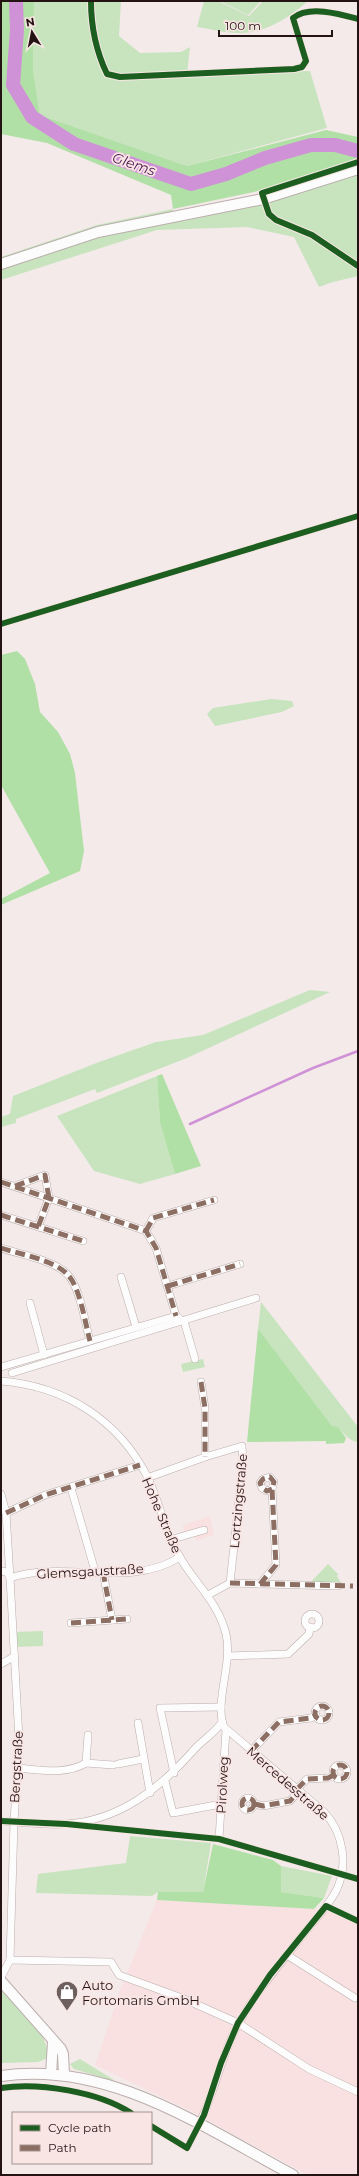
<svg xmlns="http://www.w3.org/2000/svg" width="359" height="2176" font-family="Montserrat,sans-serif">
	<rect width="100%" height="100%" fill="#f4eae9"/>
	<!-- built -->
	<g fill="#f8e1e0">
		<path d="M210,1516L214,1535L196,1541L195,1536L181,1539L179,1533L184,1531L183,1525Z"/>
		<path d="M157,1900L314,1909L333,1913L358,1925V2175H308L187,2109L95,2065L121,1988Z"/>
	</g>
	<!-- green -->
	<g fill="#c7e4be">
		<path d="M34,1H121L119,36L140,53L181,52L190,47L187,74L310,71L327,128L187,166L40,115L33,70Z"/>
		<path d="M204,1H218L249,16L263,1H308C289,18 264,34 238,33C225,33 210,29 197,27Z"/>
		<path d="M220,1H261L248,15Z"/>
		<path d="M358,168V265L349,259L358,266V276L333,282L319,287L294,237L247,227L157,230L1,280V270L97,237L154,225Z"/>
		<path d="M173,209L174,216L1,264V257L97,225Z"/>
		<path d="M271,699L292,701L294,706L282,712L215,726L207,714L213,708Z"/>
		<path d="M310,990L330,992L187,1058L97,1093L95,1089L16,1119V1123L1,1127V1117L10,1114L13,1096L99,1062L156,1042L203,1035Z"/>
		<path d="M157,1076L160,1123L175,1174L140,1184L94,1171L57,1116Z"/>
		<path d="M261,1302L358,1427V1442C346,1441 343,1428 332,1426L266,1342L258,1329Z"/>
		<path d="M203,1359L205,1367L183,1372L181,1364Z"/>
		<path d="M328,1564L338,1574L337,1576L341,1583H310Z"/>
		<path d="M43,1631V1646L15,1647L14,1632Z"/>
		<path d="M130,1836L211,1843L203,1892H158L152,1896L36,1893L38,1874L126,1863Z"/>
		<path d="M281,1866L332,1876L324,1898L280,1892Z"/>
		<path d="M1,1988C18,2007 49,2032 48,2058L38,2062L1,2063Z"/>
		<path d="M80,2059L114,2080V2081L74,2069L70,2064Z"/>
	</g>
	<!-- forest -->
	<g fill="#b1e0a6">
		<path d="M1,1H34L33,70L40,115L187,166L326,130L358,137V160L277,187L173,209L171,195L47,143L1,134Z"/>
		<path d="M17,651L25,659L35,684L40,712L58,732L70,754L75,773L84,851L80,871L1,905V899L50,873L1,785V655Z"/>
		<path d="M162,1074L201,1166L175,1174L160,1123L157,1076Z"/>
		<path d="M258,1329L332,1426L338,1427L346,1438L344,1443L326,1444V1441L247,1442Z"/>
		<path d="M213,1844L273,1860L281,1866V1892L324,1898L314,1909L157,1900L158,1892H203Z"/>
	</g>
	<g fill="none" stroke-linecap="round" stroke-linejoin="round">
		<!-- stream -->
		<path stroke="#d092d7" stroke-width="2.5" d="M190,1124L313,1068L358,1051"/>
		<!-- river -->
		<path stroke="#d092d7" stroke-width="14" d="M16,1L17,30L13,85L32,117L74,144L191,184L226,174L265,158L311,145H335L358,151"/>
		<!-- street casing -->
		<g stroke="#baaeac" stroke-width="8">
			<g id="street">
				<path d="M1,1182L146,1231L156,1248L176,1316"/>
				<path d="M15,1186L45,1175L49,1198L38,1227"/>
				<path d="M1,1215L83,1241"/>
				<path d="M146,1231L153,1218L214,1200"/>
				<path d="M1,1248C19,1254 54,1260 67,1274C80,1286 85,1323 90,1341"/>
				<path d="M121,1277L136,1327"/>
				<path d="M168,1286L240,1264"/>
				<path d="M30,1303L44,1355"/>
				<path d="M184,1321L195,1359"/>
				<path d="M1,1367L176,1316L179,1318"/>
				<path d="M12,1373L256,1298"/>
				<path d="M1,1381C65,1386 119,1420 148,1478C159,1502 165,1530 178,1554C193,1582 218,1601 226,1634C233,1664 214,1702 224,1727L324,1812C343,1832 349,1865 336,1891C328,1906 316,1919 305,1932C282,1962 257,1990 239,2023C221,2054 216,2090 200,2122"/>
				<path d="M201,1382L205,1408V1457"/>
				<path d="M147,1478L205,1457L242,1446L243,1463L230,1583"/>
				<path d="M71,1488L95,1571"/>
				<path d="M1,1494L6,1513L10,1578L19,1739L14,1822L10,1960L1,1977"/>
				<path d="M6,1513L45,1495L140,1465"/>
				<path d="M173,1539L204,1530"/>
				<path d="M1,1571L7,1572L10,1578"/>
				<path d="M103,1572L112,1620"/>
				<path d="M10,1578C64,1560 130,1589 180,1557"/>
				<path d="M260,1584L276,1565L272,1489L274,1482L270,1477L263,1479L260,1483L262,1488L267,1491L272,1489"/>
				<path d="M208,1595L230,1583L338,1586"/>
				<circle cx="312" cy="1621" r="7"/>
				<path d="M71,1623L127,1619"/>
				<path d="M228,1656L288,1654L309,1634L310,1627"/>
				<path d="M1,1664L15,1656"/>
				<circle cx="322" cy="1713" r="7"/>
				<path d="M138,1723L150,1793"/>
				<path d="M251,1751L279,1722L311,1718L316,1715"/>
				<path d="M86,1763L113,1765"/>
				<path d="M118,1764L143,1759"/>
				<circle cx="340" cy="1772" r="7"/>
				<path d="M18,1768C40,1770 66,1775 86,1763L88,1735"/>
				<path d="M174,1773L160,1708L221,1707"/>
				<path d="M165,1781L173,1813L221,1804"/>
				<path d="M297,1789L307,1779L328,1778L334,1775"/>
				<circle cx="248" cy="1804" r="6"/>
				<path d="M255,1804L263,1806L290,1801L299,1791"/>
				<path d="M1,1821C22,1822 44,1825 65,1824C118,1821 158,1790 192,1752C201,1741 214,1734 222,1722"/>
				<path d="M219,1839L226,1730"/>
				<path d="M287,1955L355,1998"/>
				<path d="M10,1960L111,1962L119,1975L182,1998L238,2023L309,2069L358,2092"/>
			</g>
		</g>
		<!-- secondary casing -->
		<g stroke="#baaeac" stroke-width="12">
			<g id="secondary">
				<path d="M1,264L98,232L263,199L358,169"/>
				<path d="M1,1981L61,2049L63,2054L64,2075"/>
				<path d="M51,2074L53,2042"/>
				<path d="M1,2076C108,2060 203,2127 293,2175"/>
			</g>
		</g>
		<!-- street -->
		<use href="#street" stroke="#fdfcfc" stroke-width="7"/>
		<!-- secondary -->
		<use href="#secondary" stroke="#fdfcfc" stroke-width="10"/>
		<!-- quiet -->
		<g stroke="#8d6e63" stroke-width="5" stroke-dasharray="10 5" stroke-linecap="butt">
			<path d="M1,1182L146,1231L156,1248L176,1316"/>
			<path d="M15,1186L45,1175L49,1198L38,1227"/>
			<path d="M1,1215L83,1241"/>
			<path d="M146,1231L153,1218L214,1200"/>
			<path d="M1,1248C19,1254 54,1260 67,1274C80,1286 85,1323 90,1341"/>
			<path d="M168,1286L240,1264"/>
			<path d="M201,1382L205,1408V1457"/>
			<path d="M6,1513L45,1495L140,1465"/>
			<path d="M103,1572L112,1620"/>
			<path d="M230,1583L353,1586"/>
			<path d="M260,1584L276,1565L272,1489L274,1482L270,1477L263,1479L260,1483L262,1488L267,1491L272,1489"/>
			<path d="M71,1623L127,1619"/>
			<circle cx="322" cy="1713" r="7"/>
			<path d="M251,1751L279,1722L311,1718L316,1715"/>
			<circle cx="340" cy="1772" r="7"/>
			<path d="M297,1789L307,1779L328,1778L334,1775"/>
			<circle cx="248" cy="1804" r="6"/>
			<path d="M255,1804L263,1806L290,1801L299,1791"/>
		</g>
		<!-- cycleway casing -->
		<g stroke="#f9e6e4" stroke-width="8">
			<g id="cycleway">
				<path d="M91,1C91,27 96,51 107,74L120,77L294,69L302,67L306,61L293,18C309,5 340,14 358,19"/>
				<path d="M358,162L262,193L269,214L276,220L312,235L358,266"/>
				<path d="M1,624L358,516"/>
				<path d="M1,1821L66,1824L219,1839L358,1879"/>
				<path d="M1,2088C39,2082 99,2092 131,2113"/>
				<path d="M151,2126L187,2148L204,2115L221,2063L238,2023L270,1975L326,1906L358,1921"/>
			</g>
		</g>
		<!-- cycleway -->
		<use href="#cycleway" stroke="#1b5e20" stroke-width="6"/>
	</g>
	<!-- icons -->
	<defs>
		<g id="shop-pin" transform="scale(1.15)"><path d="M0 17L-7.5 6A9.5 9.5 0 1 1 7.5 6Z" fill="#6c5f5e" stroke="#f9e6e4"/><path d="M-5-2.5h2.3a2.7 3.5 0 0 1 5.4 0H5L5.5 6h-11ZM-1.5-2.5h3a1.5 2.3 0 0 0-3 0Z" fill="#fff"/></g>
	</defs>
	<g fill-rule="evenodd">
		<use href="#shop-pin" x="67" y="1992"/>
	</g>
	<g text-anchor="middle" stroke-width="3.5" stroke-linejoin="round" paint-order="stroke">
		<!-- street labels -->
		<g font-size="13" fill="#231413" stroke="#f9e6e4">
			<text transform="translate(238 1501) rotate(-85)" y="5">Lortzingstraße</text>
			<text transform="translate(162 1515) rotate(67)" y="5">Hohe Straße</text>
			<text transform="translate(90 1571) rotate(-3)" y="5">Glemsgaustraße</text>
			<text transform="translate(16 1767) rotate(-87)" y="5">Bergstraße</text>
			<text transform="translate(288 1783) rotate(41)" y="5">Mercedesstraße</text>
			<text transform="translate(222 1785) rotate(-87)" y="5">Pirolweg</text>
		</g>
		<!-- poi labels -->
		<g font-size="13" fill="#231413" stroke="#f9e6e4" text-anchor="start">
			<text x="82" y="1990">Auto<tspan x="82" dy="15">Fortomaris GmbH</tspan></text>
		</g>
		<!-- water labels -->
		<g font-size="14" font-style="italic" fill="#4a1452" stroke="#f9e6e4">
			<text transform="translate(134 164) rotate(19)" y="5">Glems</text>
		</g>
	</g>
	<!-- border -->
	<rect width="359" height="2176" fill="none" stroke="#231413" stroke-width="4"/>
	<!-- legend -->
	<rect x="12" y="2112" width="140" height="52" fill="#f9e6e4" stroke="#a39290"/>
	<rect x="20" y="2125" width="20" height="6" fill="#1b5e20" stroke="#a39290"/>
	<text x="48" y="2132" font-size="12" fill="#231413">Cycle path</text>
	<rect x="20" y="2145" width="20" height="6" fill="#8d6e63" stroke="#a39290"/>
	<text x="48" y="2152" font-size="12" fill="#231413">Path</text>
	<!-- north arrow -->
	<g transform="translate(32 32) rotate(350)" stroke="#f9e6e4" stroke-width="3" paint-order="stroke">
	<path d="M0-3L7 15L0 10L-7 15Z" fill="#231413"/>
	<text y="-6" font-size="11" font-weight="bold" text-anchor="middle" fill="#231413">N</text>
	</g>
	<!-- scale -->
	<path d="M219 30v6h113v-6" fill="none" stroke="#231413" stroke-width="2"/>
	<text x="225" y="30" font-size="12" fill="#231413" stroke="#f9e6e4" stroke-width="3" paint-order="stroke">100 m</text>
</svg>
